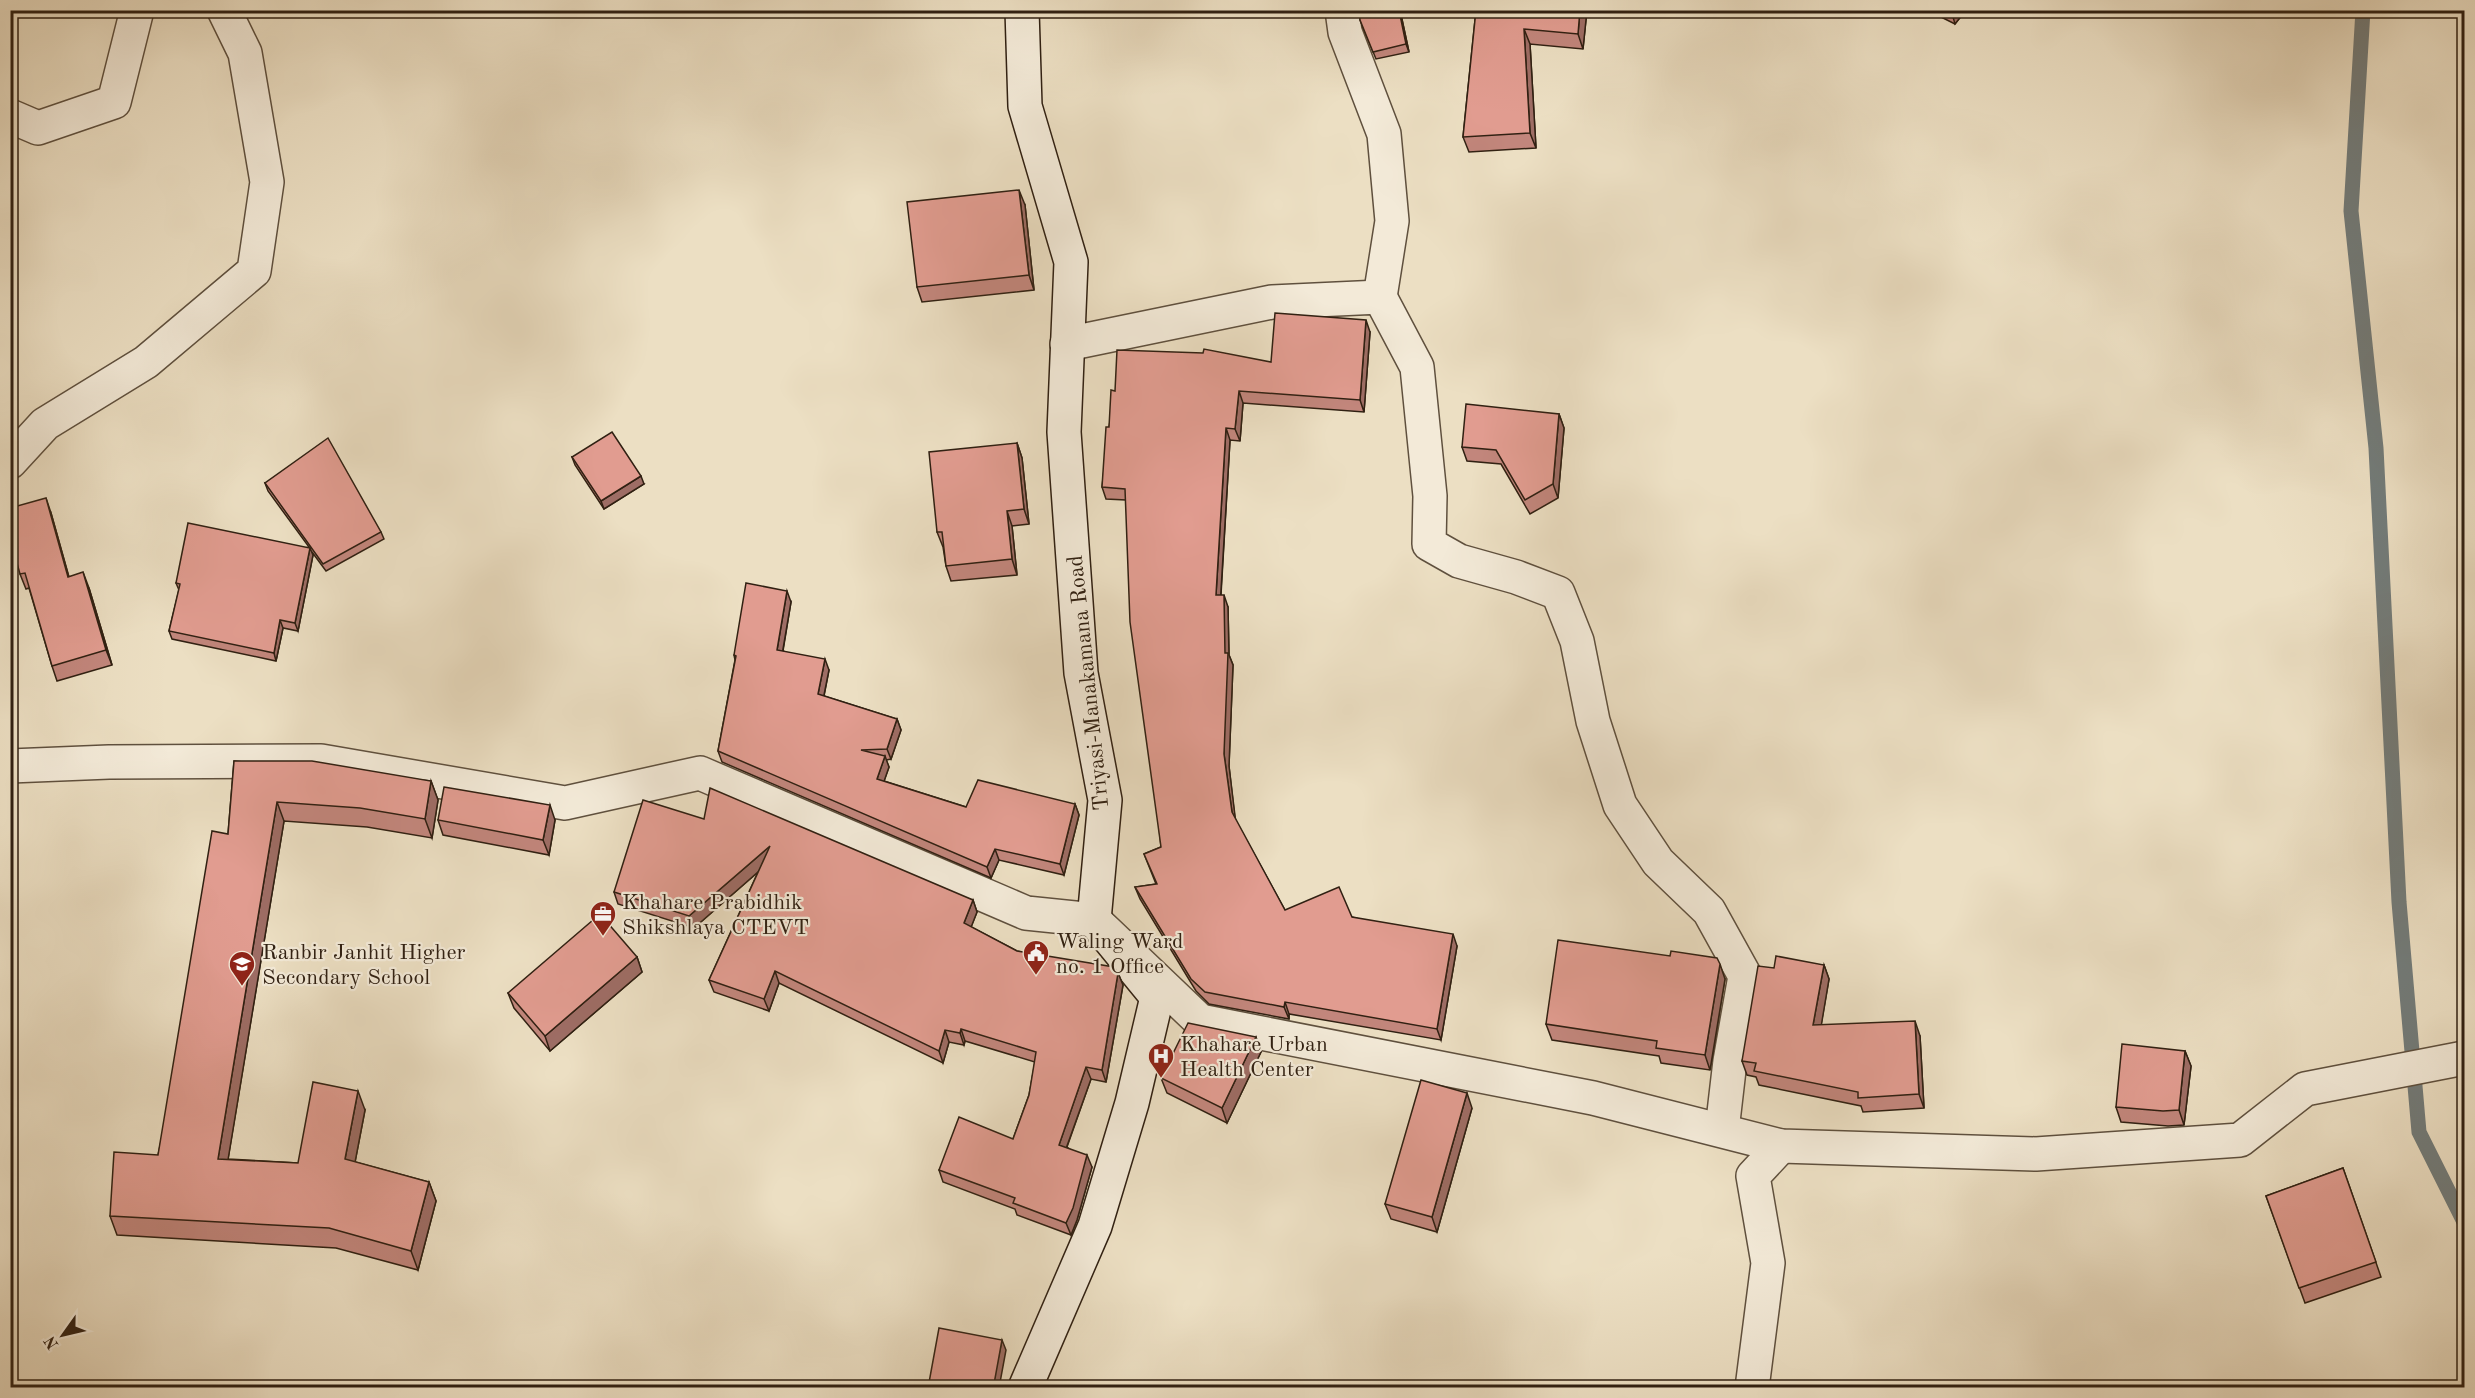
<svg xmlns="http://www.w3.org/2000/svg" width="2475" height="1398" font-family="'Old Standard TT',serif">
	<rect width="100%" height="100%" fill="#ecdfc3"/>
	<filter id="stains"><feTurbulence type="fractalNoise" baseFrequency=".00333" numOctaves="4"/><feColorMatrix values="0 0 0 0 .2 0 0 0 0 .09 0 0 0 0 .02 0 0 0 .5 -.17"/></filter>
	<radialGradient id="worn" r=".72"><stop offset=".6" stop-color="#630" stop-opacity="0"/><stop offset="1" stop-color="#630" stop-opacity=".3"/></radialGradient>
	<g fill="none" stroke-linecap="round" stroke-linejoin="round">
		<!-- stream -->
		<path stroke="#737c7a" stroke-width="15" d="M2363,10L2351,211L2376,448L2399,902L2419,1132L2464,1222"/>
		<!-- street casing -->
		<g stroke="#5f503e" stroke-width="36">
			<g id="street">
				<path d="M1342,10L1345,32L1384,134L1392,221L1380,297"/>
				<path d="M10,116L38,128L114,102L137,10"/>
				<path d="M1067,344L1272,302L1380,297L1417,367L1430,496L1429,544L1459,561L1516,577L1558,593L1577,641L1593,721L1620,805L1658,862L1709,911L1745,976L1730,1061L1722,1130"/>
				<path d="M10,462L45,424L146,362L254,271L267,182L245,53L224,10"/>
				<path d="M10,766L109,762L321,761L565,803L700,773L1026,913L1094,920L1200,1021L1593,1098L1781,1146L2036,1154L2240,1140L2305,1089L2464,1058"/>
				<path d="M1752,1388L1768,1263L1753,1176L1781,1146"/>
			</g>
		</g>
		<!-- secondary casing -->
		<g stroke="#302012" stroke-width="36">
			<path id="secondary" d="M1022,10L1025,106L1071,262L1064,432L1081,673L1105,800L1094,920L1157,997L1132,1103L1095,1226L1025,1388"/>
		</g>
		<!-- street -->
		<use href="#street" stroke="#f3ead8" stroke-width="33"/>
		<!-- secondary -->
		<use href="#secondary" stroke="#f3ead8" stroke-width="33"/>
	</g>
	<!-- wall -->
	<g fill="#c2867c" stroke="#302012" stroke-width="1.5">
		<path d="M1400,10L1409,52L1376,59L1360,20Z"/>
		<path d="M1476,10H1587L1583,49L1530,44L1536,148L1469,152L1463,137Z"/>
		<path d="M1927,10H1966L1955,24Z"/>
		<path d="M1025,205L1034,290L922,302L917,287Z"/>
		<path d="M1370,332L1364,412L1243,403L1240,441L1230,440L1221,595L1228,607L1229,655L1233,665L1229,766L1235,819L1285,910L1352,917L1457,946L1441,1040L1289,1014V1019L1209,1004L1196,991L1140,899L1135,887L1156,884L1144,854L1161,847L1126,500L1106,499L1102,487L1109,427L1115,391L1271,362Z"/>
		<path d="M1559,414L1564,428L1558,498L1530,514L1501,464L1467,461L1462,447Z"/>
		<path d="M1017,443L1022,458L1029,524L1012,526L1017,575L951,581L946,566L943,547L937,532Z"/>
		<path d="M572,457L644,484L604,509L575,465Z"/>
		<path d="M265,483L381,532L384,539L326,571L312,552L313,555L298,631L283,628L276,661L172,639L169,631L179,590L176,583L309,547L268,491Z"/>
		<path d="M51,513L69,577L89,588L112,665L57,681L52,666L29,588L26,589L20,574Z"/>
		<path d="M791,602L783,651L829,670L824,696L897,719L901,730L891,759L886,760L889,767L884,781L966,807L1075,804L1079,815L1064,875L999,860L991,878L722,762L718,751L735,660L734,655Z"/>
		<path d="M234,761L431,781L438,800L432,838L367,827L284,821L228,1159L298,1163L365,1110L355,1162L429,1182L436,1201L418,1270L336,1248L117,1235L110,1216L158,1155L228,834Z"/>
		<path d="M704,819L973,900L977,912L971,927L1017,951L1118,973L1123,985L1106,1082L1091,1079L1067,1147L1092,1167L1077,1220L1071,1235L1017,1215L1015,1209L943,1182L939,1170L1013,1139L1029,1095L1035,1062L965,1041L964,1045L949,1042L943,1063L779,983L769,1011L714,992L709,980L758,872L694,928L618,904L614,892Z"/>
		<path d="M438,820H555L549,855L443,835Z"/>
		<path d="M637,957L642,972L550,1051L514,1008L508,993Z"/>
		<path d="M1824,965L1829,979L1821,1025L1920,1036L1924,1108L1863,1112L1861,1106L1759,1085L1756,1077L1747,1075L1742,1061L1774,968Z"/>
		<path d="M1725,979L1710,1070L1661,1063L1659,1056L1552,1040L1546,1024Z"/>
		<path d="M2185,1051L2191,1066L2184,1125L2168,1126L2121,1122L2116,1107Z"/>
		<path d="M1261,1052L1227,1123L1167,1093L1161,1078Z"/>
		<path d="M1472,1108L1437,1232L1391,1219L1385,1204Z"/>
		<path d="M2343,1168L2381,1277L2305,1303L2266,1196Z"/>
	</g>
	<!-- shaded-wall -->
	<g fill="#9e6d65" stroke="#302012" stroke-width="1.5">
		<path d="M1399,10H1400L1409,52L1406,44Z"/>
		<path d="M1580,10H1587L1583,49L1578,34Z"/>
		<path d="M1951,10H1966L1955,24Z"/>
		<path d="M1524,29L1530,44L1536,148L1530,133Z"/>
		<path d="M1019,190L1025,205L1034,290L1029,275Z"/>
		<path d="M1366,320L1370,332L1364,412L1360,400Z"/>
		<path d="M1239,391L1243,403L1240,441L1235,429Z"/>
		<path d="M1559,414L1564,428L1558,498L1553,484Z"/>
		<path d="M1226,428L1230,440L1220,607L1216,595Z"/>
		<path d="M1017,443L1022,458L1029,524L1024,509Z"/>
		<path d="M641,476L644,484L604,509L601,501Z"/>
		<path d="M46,498L51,513L73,592L68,577Z"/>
		<path d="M1007,511L1012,526L1017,575L1012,559Z"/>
		<path d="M310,548L313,555L298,631L295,623Z"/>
		<path d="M83,572L89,588L112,665L106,650Z"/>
		<path d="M787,591L791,602L781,661L777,650Z"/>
		<path d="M1224,595L1228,607L1229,655L1233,665L1229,766L1236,824L1232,812L1224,754Z"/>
		<path d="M280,620L283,628L276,661L274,653Z"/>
		<path d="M825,659L829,670L822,705L818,694Z"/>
		<path d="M897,719L901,730L891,759L887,749Z"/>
		<path d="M885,756L889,767L881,790L877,779Z"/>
		<path d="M431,781L438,800L432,838L425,819Z"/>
		<path d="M277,802L284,821L225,1178L218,1159Z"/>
		<path d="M1075,804L1079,815L1064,875L1060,864Z"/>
		<path d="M550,805L555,820L549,855L543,840Z"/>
		<path d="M770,846L774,858L694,928L689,916Z"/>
		<path d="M995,849L999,860L991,878L987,867Z"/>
		<path d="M973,900L977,912L968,935L964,923Z"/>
		<path d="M1453,934L1457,946L1441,1040L1437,1029Z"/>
		<path d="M637,957L642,972L550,1051L545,1036Z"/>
		<path d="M1720,964L1725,979L1710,1070L1705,1055Z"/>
		<path d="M1824,965L1829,979L1819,1039L1813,1025Z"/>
		<path d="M775,971L779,983L769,1011L764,999Z"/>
		<path d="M1118,973L1123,985L1106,1082L1102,1070Z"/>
		<path d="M1285,1002L1289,1014V1019L1284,1007Z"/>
		<path d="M1915,1021L1920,1036L1924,1108L1919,1094Z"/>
		<path d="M961,1029L965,1041L964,1045L960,1033Z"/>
		<path d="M945,1030L949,1042L943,1063L939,1051Z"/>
		<path d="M1256,1037L1261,1052L1227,1123L1222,1108Z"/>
		<path d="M2185,1051L2191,1066L2184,1125L2179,1110Z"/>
		<path d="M1086,1067L1091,1079L1063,1157L1059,1145Z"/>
		<path d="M358,1091L365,1110L352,1178L345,1159Z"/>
		<path d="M1467,1093L1472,1108L1437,1232L1432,1217Z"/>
		<path d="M1087,1155L1092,1167L1077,1220L1071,1235L1066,1223Z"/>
		<path d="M429,1182L436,1201L418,1270L411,1251Z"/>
		<path d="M1002,1340L1006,1350L999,1388H992Z"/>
	</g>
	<!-- building -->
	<g fill="#e19c90" stroke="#302012" stroke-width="1.5">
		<path d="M1359,10H1399L1406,44L1373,52L1360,20Z"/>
		<path d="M1476,10H1580L1578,34L1524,29L1530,133L1463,137Z"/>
		<path d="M1019,190L1029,275L917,287L907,202Z"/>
		<path d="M1275,313L1366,320L1360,400L1239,391L1235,429L1226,428L1216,595H1224L1225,653H1228L1224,754L1232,812L1285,910L1339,887L1352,917L1453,934L1437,1029L1285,1002L1284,1007L1205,992L1191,979L1135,887L1157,884L1144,854L1161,847L1130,622L1125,489L1102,487L1106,427H1109L1111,390L1115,391L1117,350L1203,353L1204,349L1271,362Z"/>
		<path d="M1466,404L1559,414L1553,484L1525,500L1496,450L1462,447Z"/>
		<path d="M612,432L641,476L601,501L572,457Z"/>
		<path d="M328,438L381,532L323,564L265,483Z"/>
		<path d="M1017,443L1024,509L1007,511L1012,559L946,566L942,532H937L929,452Z"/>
		<path d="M46,498L68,577L83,572L106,650L52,666L25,573L20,574L10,538V508Z"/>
		<path d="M188,523L310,548L295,623L280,620L274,653L169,631L180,584L176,583Z"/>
		<path d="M746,583L787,591L777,650L825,659L818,694L897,719L887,749L861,750L885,756L877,779L966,807L978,780L1075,804L1060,864L995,849L987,867L718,751L736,656L734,655Z"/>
		<path d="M234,761H312L431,781L425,819L360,808L277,802L218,1159L298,1163L313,1082L358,1091L345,1159L429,1182L411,1251L329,1228L110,1216L114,1152L158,1155L212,831L228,834Z"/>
		<path d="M444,787L550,805L543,840L438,820Z"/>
		<path d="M710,788L973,900L964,923L1017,951L1114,967L1118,973L1102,1070L1086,1067L1059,1145L1087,1155L1073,1208L1066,1223L1013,1203L1015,1198L939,1170L959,1117L1013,1139L1029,1095L1036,1052L961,1029L960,1033L945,1030L939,1051L775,971L764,999L709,980L770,846L689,916L614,892L643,800L704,819Z"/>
		<path d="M600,914L637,957L545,1036L508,993Z"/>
		<path d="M1558,940L1670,956L1671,951L1717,958L1720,964L1705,1055L1656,1048L1657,1041L1546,1024Z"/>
		<path d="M1776,956L1824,965L1813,1025L1915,1021L1919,1094L1858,1098V1092L1754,1071L1756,1063L1742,1061L1758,966L1774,968Z"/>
		<path d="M1188,1023L1256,1037L1222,1108L1161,1078Z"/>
		<path d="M2122,1044L2185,1051L2179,1110L2163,1111L2116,1107Z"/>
		<path d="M1421,1080L1467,1093L1432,1217L1385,1204Z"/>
		<path d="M2343,1168L2376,1262L2299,1288L2266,1196Z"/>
		<path d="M939,1328L1002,1340L994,1384L992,1388H928Z"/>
	</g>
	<!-- icons -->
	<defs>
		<g id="office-pin" transform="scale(1.35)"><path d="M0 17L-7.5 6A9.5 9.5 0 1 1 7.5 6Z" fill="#8f2418" stroke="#f3ead8"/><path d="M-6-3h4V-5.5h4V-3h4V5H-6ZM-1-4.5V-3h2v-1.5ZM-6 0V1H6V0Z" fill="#fff"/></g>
		<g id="civic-pin" transform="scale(1.35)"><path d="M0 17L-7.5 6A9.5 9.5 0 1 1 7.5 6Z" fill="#8f2418" stroke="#f3ead8"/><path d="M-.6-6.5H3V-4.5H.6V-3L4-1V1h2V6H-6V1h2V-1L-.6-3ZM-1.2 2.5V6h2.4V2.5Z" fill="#fff"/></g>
		<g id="school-pin" transform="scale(1.35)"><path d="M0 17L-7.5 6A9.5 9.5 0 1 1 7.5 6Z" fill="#8f2418" stroke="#f3ead8"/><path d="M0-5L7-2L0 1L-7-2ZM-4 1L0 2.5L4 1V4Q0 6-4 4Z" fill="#fff"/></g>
		<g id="hospital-pin" transform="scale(1.35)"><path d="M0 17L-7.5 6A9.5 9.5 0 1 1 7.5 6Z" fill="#8f2418" stroke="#f3ead8"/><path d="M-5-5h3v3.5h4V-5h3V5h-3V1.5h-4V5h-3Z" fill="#fff"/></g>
	</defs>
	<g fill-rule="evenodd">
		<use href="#office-pin" x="603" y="914"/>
		<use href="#civic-pin" x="1036" y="953"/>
		<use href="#school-pin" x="242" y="964"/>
		<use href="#hospital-pin" x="1161" y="1056"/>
	</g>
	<g text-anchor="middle" stroke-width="4.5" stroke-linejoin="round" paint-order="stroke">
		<!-- street labels -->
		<g font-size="22" fill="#302012" stroke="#f3ead8">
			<text transform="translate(1087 683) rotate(-96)" y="8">Triyasi-Manakamana Road</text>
		</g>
		<!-- poi labels -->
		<g font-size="22" fill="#302012" stroke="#f3ead8" text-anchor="start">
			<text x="622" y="909">Khahare Prabidhik<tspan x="622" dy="25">Shikshlaya CTEVT</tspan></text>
			<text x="1056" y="948">Waling Ward<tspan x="1056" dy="25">no. 1 Office</tspan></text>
			<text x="262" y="959">Ranbir Janhit Higher<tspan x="262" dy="25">Secondary School</tspan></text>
			<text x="1180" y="1051">Khahare Urban<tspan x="1180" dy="25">Health Center</tspan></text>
		</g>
	</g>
	<!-- margin -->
	<rect width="2475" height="1398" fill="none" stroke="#ecdfc3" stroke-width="36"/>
	<rect x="12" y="12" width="2451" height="1374" fill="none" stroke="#302012" stroke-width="3"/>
	<rect x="18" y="18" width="2439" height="1362" fill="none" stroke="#302012" stroke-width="1.5"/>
	<!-- north arrow -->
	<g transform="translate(63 1335) rotate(236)" stroke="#f3ead8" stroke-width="4.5" paint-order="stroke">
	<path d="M0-4.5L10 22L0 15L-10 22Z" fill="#302012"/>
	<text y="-9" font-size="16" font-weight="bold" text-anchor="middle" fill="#302012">N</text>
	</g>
	<rect width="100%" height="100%" filter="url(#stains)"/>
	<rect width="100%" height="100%" fill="url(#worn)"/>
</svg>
